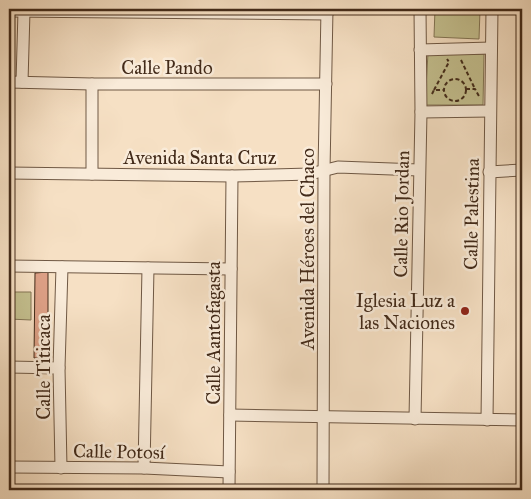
<svg xmlns="http://www.w3.org/2000/svg" width="531" height="499" font-family="'IM FELL Great Primer',serif">
	<rect width="100%" height="100%" fill="#f6e0c4"/>
	<filter id="stains"><feTurbulence type="fractalNoise" baseFrequency=".004" numOctaves="4"/><feColorMatrix values="0 0 0 0 .2 0 0 0 0 .09 0 0 0 0 .02 0 0 0 .5 -.17"/></filter>
	<radialGradient id="worn" r=".72"><stop offset=".6" stop-color="#630" stop-opacity="0"/><stop offset="1" stop-color="#630" stop-opacity=".3"/></radialGradient>
	<!-- green -->
	<g fill="#c4c08f" stroke="#837554">
		<path d="M435,9L480,10L479,39L434,37Z"/>
		<path d="M9,16H14L13,78H9Z"/>
		<path d="M428,53L484,54L483,105H425Z"/>
		<path d="M9,292H31V320L9,319Z"/>
	</g>
	<!-- building -->
	<path fill="#dda086" stroke="#422a19" d="M48,272V358H34L35,273Z"/>
	<g fill="none" stroke-linecap="round" stroke-linejoin="round">
		<!-- street casing -->
		<g stroke="#6f5844" stroke-width="13">
			<g id="street">
				<path d="M9,11L327,14"/>
				<path d="M420,50L491,48"/>
				<path d="M9,82L92,84H326"/>
				<path d="M22,82L24,11"/>
				<path d="M92,84V174"/>
				<path d="M421,112L490,111"/>
				<path d="M489,172L522,170"/>
				<path d="M9,173L232,176L310,174L338,167L419,170"/>
				<path d="M9,266L231,269"/>
				<path d="M9,367L59,368"/>
				<path d="M230,415L522,420"/>
				<path d="M415,419L421,112L420,9"/>
				<path d="M487,420L492,9"/>
				<path d="M9,467L144,468L229,472"/>
				<path d="M61,468L59,368L62,267"/>
				<path d="M144,468L148,268"/>
				<path d="M229,490L232,176"/>
				<path d="M323,490L324,171L327,9"/>
			</g>
		</g>
		<!-- path -->
		<g stroke="#422a19" stroke-width="2" stroke-dasharray="4 2.5" stroke-linecap="butt">
			<path d="M461,60L475,89"/>
			<circle cx="455" cy="90" r="11"/>
			<path d="M466,89H475L480,98"/>
			<path d="M434,90L449,62L447,59"/>
			<path d="M432,94L434,90H444"/>
		</g>
		<!-- street -->
		<use href="#street" stroke="#f9ebd9" stroke-width="11"/>
	</g>
	<!-- markers -->
	<circle fill="#8f2418" stroke="#f9ebd9" stroke-width="2" cx="465" cy="311" r="5"/>
	<g text-anchor="middle" stroke-width="5" stroke-linejoin="round" paint-order="stroke">
		<!-- street labels -->
		<g font-size="19" fill="#422a19" stroke="#f9ebd9">
			<text x="167" y="74">Calle Pando</text>
			<text x="200" y="164">Avenida Santa Cruz</text>
			<text transform="translate(401 214) rotate(-89)" y="7">Calle Rio Jordan</text>
			<text transform="translate(471 214) rotate(-89)" y="7">Calle Palestina</text>
			<text transform="translate(307 249) rotate(-90)" y="7">Avenida Héroes del Chaco</text>
			<text transform="translate(213 333) rotate(-90)" y="7">Calle Aantofagasta</text>
			<text transform="translate(43 367) rotate(-90)" y="7">Calle Titicaca</text>
			<text transform="translate(119 451) rotate(1)" y="7">Calle Potosí</text>
		</g>
		<!-- poi labels -->
		<g font-size="19" fill="#422a19" stroke="#f9ebd9" text-anchor="end">
			<text x="455" y="307">Iglesia Luz a<tspan x="455" dy="22">las Naciones</tspan></text>
		</g>
	</g>
	<!-- margin -->
	<rect width="531" height="499" fill="none" stroke="#f6e0c4" stroke-width="30"/>
	<rect x="10" y="10" width="511" height="479" fill="none" stroke="#422a19" stroke-width="2.5"/>
	<rect x="15" y="15" width="501" height="469" fill="none" stroke="#422a19"/>
	<rect width="100%" height="100%" filter="url(#stains)"/>
	<rect width="100%" height="100%" fill="url(#worn)"/>
</svg>
